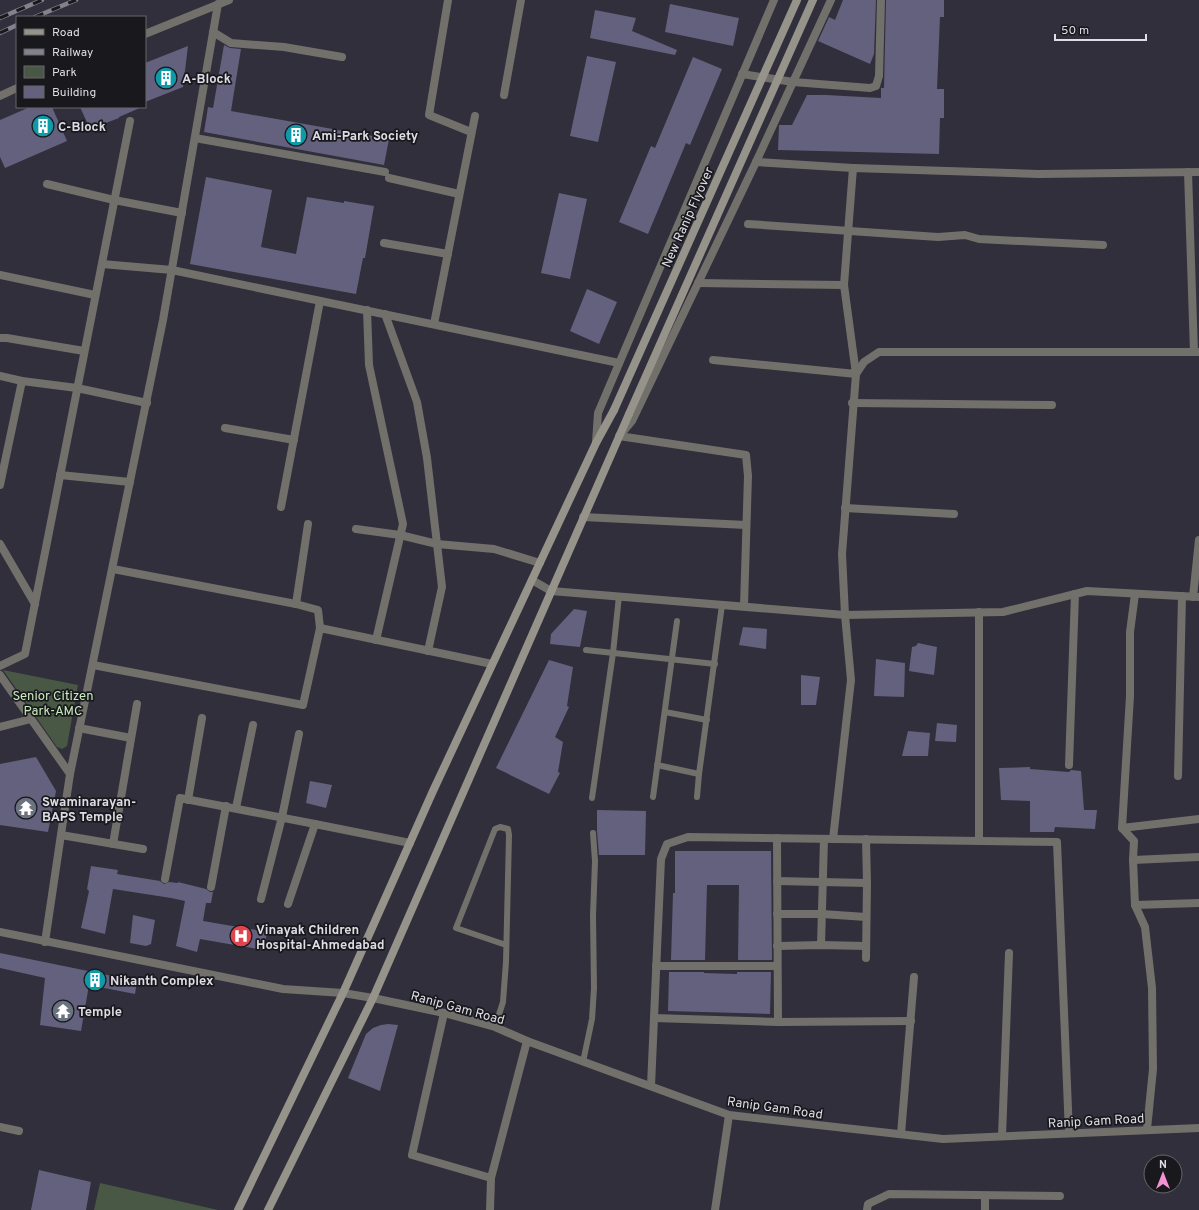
<svg xmlns="http://www.w3.org/2000/svg" width="1199" height="1210" font-family="Overpass,sans-serif">
	<rect width="100%" height="100%" fill="#302f3b"/>
	<!-- green -->
	<g fill="#495745">
		<path d="M3,670L78,685L67,746L62,749L57,747Z"/>
		<path d="M100,1183L218,1210H94Z"/>
	</g>
	<!-- building -->
	<g fill="#63617d">
		<path d="M843,0H876L874,54L870,64L818,41L829,17L835,20Z"/>
		<path d="M886,0H944V17H940L937,89H944V118H940L939,154L778,150L779,125H792L807,95H826L881,98V88H884Z"/>
		<path d="M670,4L739,18L733,46L665,32Z"/>
		<path d="M595,10L636,18L632,31L677,50L675,55L590,38Z"/>
		<path d="M224,45L230,48L241,49L231,111L389,139L384,165L204,132L208,107L213,108Z"/>
		<path d="M188,46L183,87L145,102V63Z"/>
		<path d="M587,56L616,62L598,142L570,136Z"/>
		<path d="M693,57L722,69L690,145L686,143L648,234L619,222L651,146L655,148Z"/>
		<path d="M30,107H52L67,141L5,168L0,157V120Z"/>
		<path d="M80,107H142L119,117V118L90,129Z"/>
		<path d="M206,177L272,190L261,247L296,254L307,197L344,203V201L374,206L365,258H363L356,294L190,264Z"/>
		<path d="M559,193L587,199L570,279L541,273Z"/>
		<path d="M587,289L617,302L599,344L570,331Z"/>
		<path d="M574,609L587,611L580,647L550,644L551,634Z"/>
		<path d="M743,627L767,629L766,649L739,645Z"/>
		<path d="M918,643L937,647L934,675L909,671L912,647L916,646Z"/>
		<path d="M876,659L905,663L904,697L874,696Z"/>
		<path d="M549,660L573,667L567,706L569,707L555,737L563,742L558,772L560,773L549,794L496,768Z"/>
		<path d="M801,675L820,677L816,705H801Z"/>
		<path d="M937,723L957,725L956,742L935,741Z"/>
		<path d="M908,731L930,733L928,756H902Z"/>
		<path d="M36,757L56,791L48,832L0,825V764Z"/>
		<path d="M1030,767V769L1069,772L1071,770L1081,771L1084,810H1097L1095,829L1055,827L1054,832H1030V801L1001,800L999,768Z"/>
		<path d="M310,781L332,785L326,808L306,803Z"/>
		<path d="M597,810L646,811L645,855H599L597,831Z"/>
		<path d="M675,851H771L772,960H738L739,885H707L705,960H671L673,893H675Z"/>
		<path d="M91,866L118,870L117,874L160,881L164,884L169,882L178,883V882L206,889L210,892H213L211,903H206L203,921L267,932L264,950L200,939L197,952L176,946L185,901L171,898L113,889L105,934L81,928L89,891L87,889Z"/>
		<path d="M133,915L155,920L151,944L146,946L130,943Z"/>
		<path d="M0,953L137,981L135,994L89,985L81,1031L40,1025L45,978L0,968Z"/>
		<path d="M669,972H704V973L737,974V972H771L770,1014L668,1011Z"/>
		<path d="M388,1024L398,1025L380,1091L348,1078L366,1034L373,1028L381,1025Z"/>
		<path d="M39,1170L91,1182L86,1210H31Z"/>
	</g>
	<g fill="none" stroke-linecap="round" stroke-linejoin="round">
		<!-- service -->
		<g stroke="#72706a" stroke-width="6">
			<path d="M586,650L715,664"/>
			<path d="M665,712L707,720"/>
			<path d="M657,765L699,774"/>
			<path d="M653,797L677,621"/>
			<path d="M697,797L699,774L722,605"/>
			<path d="M592,798L613,653L619,596"/>
			<path d="M495,1027L503,1002L506,962L509,835L508,829L500,827L495,829L456,928L506,945"/>
			<path d="M583,1062L592,1019L594,988L593,916L595,861L593,833"/>
		</g>
		<!-- minor -->
		<g stroke="#72706a" stroke-width="8">
			<path d="M448,0L429,115L471,132"/>
			<path d="M213,32L231,43L284,47L342,57"/>
			<path d="M742,74L793,82L870,88L876,86L879,76L881,0"/>
			<path d="M504,95L521,0"/>
			<path d="M195,138L385,172"/>
			<path d="M756,162L853,168"/>
			<path d="M1188,172L1194,352"/>
			<path d="M389,178L459,194"/>
			<path d="M47,184L114,200L182,213"/>
			<path d="M748,224L938,237L965,235L979,239L1103,245"/>
			<path d="M384,243L448,254"/>
			<path d="M102,264L172,270L619,363"/>
			<path d="M0,275L95,295"/>
			<path d="M698,283L844,285"/>
			<path d="M367,310L369,365L403,524L376,640"/>
			<path d="M385,314L417,402L427,458L442,587L428,651"/>
			<path d="M434,324L475,116"/>
			<path d="M0,338H7L84,351"/>
			<path d="M713,360L856,374L844,285L853,168L1039,174L1199,172"/>
			<path d="M0,376L22,381L77,388L147,403"/>
			<path d="M852,403L1052,405"/>
			<path d="M225,428L294,440"/>
			<path d="M619,436L746,455L748,476L744,606"/>
			<path d="M60,475L130,482"/>
			<path d="M0,485L22,381"/>
			<path d="M281,507L320,301"/>
			<path d="M845,508L954,514"/>
			<path d="M583,517L746,525"/>
			<path d="M356,529L400,535L437,544L494,549L540,563"/>
			<path d="M0,544L35,604"/>
			<path d="M113,569L296,604L318,610L320,628"/>
			<path d="M532,580L551,591L845,615L1003,612L1087,591L1199,597"/>
			<path d="M1135,594L1130,632V696L1122,828L1134,841L1133,860L1135,905L1145,927L1152,988L1153,1069L1147,1129"/>
			<path d="M1193,597L1199,540"/>
			<path d="M296,604L308,524"/>
			<path d="M93,665L303,705L320,628L492,664"/>
			<path d="M0,666L25,654L130,121"/>
			<path d="M0,727L31,719"/>
			<path d="M79,728L131,738"/>
			<path d="M1069,765L1075,594"/>
			<path d="M70,774L163,320L218,4"/>
			<path d="M1178,776L1182,596"/>
			<path d="M188,800L202,718"/>
			<path d="M236,808L253,725"/>
			<path d="M1122,828L1199,819"/>
			<path d="M61,835L143,849"/>
			<path d="M777,838L778,1022"/>
			<path d="M833,839L851,680L845,615L842,554L856,374L864,362L879,352H1199"/>
			<path d="M979,840V612"/>
			<path d="M113,844L137,704"/>
			<path d="M1133,860L1199,857"/>
			<path d="M165,879L180,798L315,824"/>
			<path d="M777,881L867,883L866,839"/>
			<path d="M211,887L226,806"/>
			<path d="M261,899L282,817L299,734"/>
			<path d="M288,904L315,824L410,843"/>
			<path d="M1135,905L1199,903"/>
			<path d="M777,914H822L866,917"/>
			<path d="M821,945L824,839"/>
			<path d="M777,946L821,945L866,946"/>
			<path d="M866,958L867,883"/>
			<path d="M656,966H777"/>
			<path d="M444,1013L412,1155L491,1178L527,1041"/>
			<path d="M654,1018L778,1022L911,1021"/>
			<path d="M651,1086L661,859L667,844L688,837L1057,842L1069,1133"/>
			<path d="M0,1127L19,1131"/>
			<path d="M901,1134L914,977"/>
			<path d="M1002,1136L1009,953"/>
			<path d="M490,1210L491,1178"/>
			<path d="M867,1210L868,1204L889,1194L1060,1196"/>
			<path d="M985,1210V1196"/>
		</g>
		<!-- tertiary -->
		<g stroke="#72706a" stroke-width="8">
			<path d="M145,34L229,0"/>
			<path d="M0,96L17,88"/>
			<path d="M622,433L632,421L756,162L831,0"/>
			<path d="M596,442L598,413L774,0"/>
			<path d="M0,675L70,774L45,942"/>
			<path d="M0,932L283,989L343,993L373,998L444,1013L495,1027L527,1041L729,1115L943,1139L1199,1128"/>
			<path d="M715,1210L729,1115"/>
		</g>
		<!-- secondary -->
		<g stroke="#96938a" stroke-width="8">
			<path d="M238,1210L343,993L433,791L596,443L614,410"/>
			<path d="M268,1210L373,998L629,414"/>
		</g>
		<!-- rail casing -->
		<g stroke="#83828c" stroke-width="4.5">
			<g id="rail">
				<path d="M35,17L76,0"/>
				<path d="M0,18L42,0"/>
				<path d="M0,33L17,25"/>
			</g>
		</g>
		<!-- rail -->
		<use href="#rail" stroke="#18181d" stroke-width="3" stroke-dasharray="9" stroke-linecap="butt"/>
		<!-- secondary-bridge -->
		<g stroke="#96938a" stroke-width="8">
			<path d="M614,410L797,0"/>
			<path d="M629,414L813,0"/>
		</g>
	</g>
	<!-- icons -->
	<defs>
		<g id="building-disc" transform="scale(1.15)"><circle r="9.5" fill="#0f9aa8" stroke="#18181d"/><path d="M-4-6H4V6H1V3H-1V6H-4ZM-2.5-4.3h1.7v1.8h-1.7ZM.8-4.3h1.7v1.8H.8ZM-2.5-1h1.7V.8h-1.7ZM.8-1h1.7V.8H.8Z" fill="#fff"/></g>
		<g id="temple-disc" transform="scale(1.15)"><circle r="9.5" fill="#6b7280" stroke="#18181d"/><path d="M0-6L5-2H3V0L6.5 2.5H4V6H1.5V3h-3V6H-4V2.5H-6.5L-3 0V-2H-5Z" fill="#fff"/></g>
		<g id="hospital-disc" transform="scale(1.15)"><circle r="9.5" fill="#e0444e" stroke="#18181d"/><path d="M-5-5h3v3.5h4V-5h3V5h-3V1.5h-4V5h-3Z" fill="#fff"/></g>
	</defs>
	<g fill-rule="evenodd">
		<use href="#building-disc" x="166" y="78"/>
		<use href="#building-disc" x="43" y="126"/>
		<use href="#building-disc" x="296" y="135"/>
		<use href="#temple-disc" x="26" y="808"/>
		<use href="#hospital-disc" x="241" y="936"/>
		<use href="#building-disc" x="95" y="980"/>
		<use href="#temple-disc" x="63" y="1011"/>
	</g>
	<g text-anchor="middle" stroke-width="3.5" stroke-linejoin="round" paint-order="stroke">
		<!-- poi labels -->
		<g font-size="13" font-weight="bold" fill="#dedde5" stroke="#18181d" text-anchor="start">
			<text x="182" y="83">A-Block</text>
			<text x="58" y="131">C-Block</text>
			<text x="312" y="140">Ami-Park Society</text>
			<text x="42" y="806">Swaminarayan-<tspan x="42" dy="15">BAPS Temple</tspan></text>
			<text x="256" y="934">Vinayak Children<tspan x="256" dy="15">Hospital-Ahmedabad</tspan></text>
			<text x="110" y="985">Nikanth Complex</text>
			<text x="78" y="1016">Temple</text>
		</g>
		<!-- street labels -->
		<g font-size="13" fill="#dedde5" stroke="#18181d">
			<text transform="translate(687 217) rotate(-66)" y="5">New Ranip Flyover</text>
			<text transform="translate(458 1007) rotate(15)" y="5">Ranip Gam Road</text>
			<text transform="translate(775 1107) rotate(8)" y="5">Ranip Gam Road</text>
			<text transform="translate(1096 1120) rotate(-3)" y="5">Ranip Gam Road</text>
		</g>
		<!-- park labels -->
		<g font-size="13" fill="#c8ecbc" stroke="#18181d">
			<text x="53" y="700">Senior Citizen<tspan x="53" dy="15">Park-AMC</tspan></text>
		</g>
	</g>
	<!-- legend -->
	<rect x="16" y="16" width="130" height="92" fill="#18181d" stroke="#67676d"/>
	<rect x="24" y="29" width="20" height="6" fill="#96938a" stroke="#67676d"/>
	<text x="52" y="36" font-size="12" fill="#dedde5">Road</text>
	<rect x="24" y="49" width="20" height="6" fill="#83828c" stroke="#67676d"/>
	<text x="52" y="56" font-size="12" fill="#dedde5">Railway</text>
	<rect x="24" y="66" width="20" height="12" fill="#495745" stroke="#67676d"/>
	<text x="52" y="76" font-size="12" fill="#dedde5">Park</text>
	<rect x="24" y="86" width="20" height="12" fill="#63617d" stroke="#67676d"/>
	<text x="52" y="96" font-size="12" fill="#dedde5">Building</text>
	<!-- north arrow -->
	<g transform="translate(1163 1174)"><circle r="19" fill="#18181d" stroke="#67676d"/>
	<path d="M0-3L7 15L0 10L-7 15Z" fill="#f491d3"/>
	<text y="-6" font-size="11" font-weight="bold" text-anchor="middle" fill="#dedde5">N</text>
	</g>
	<!-- scale -->
	<path d="M1055 34v6h91v-6" fill="none" stroke="#dedde5" stroke-width="2"/>
	<text x="1061" y="34" font-size="12" fill="#dedde5" stroke="#18181d" stroke-width="3" paint-order="stroke">50 m</text>
</svg>
